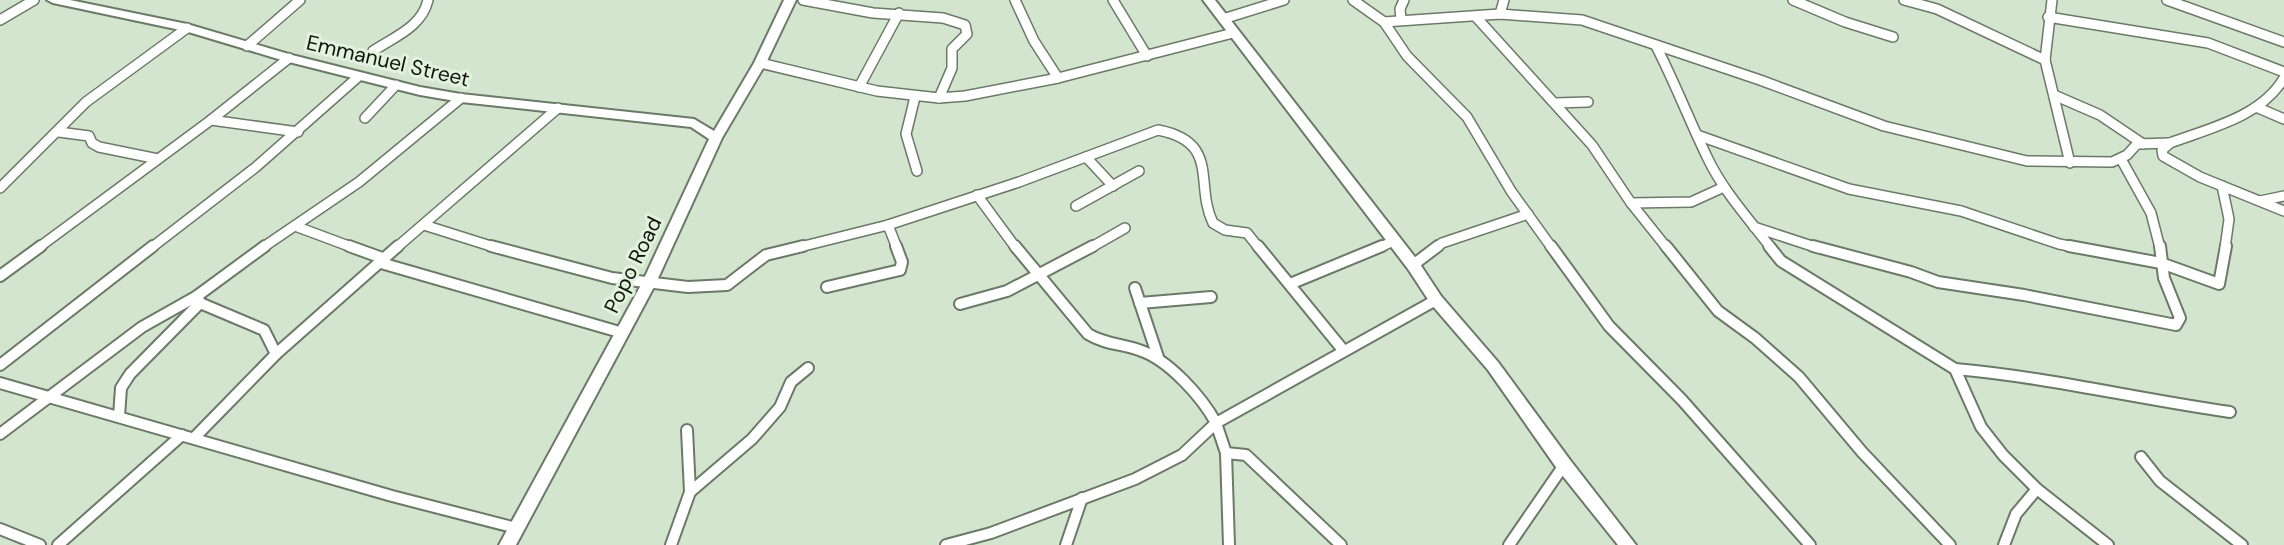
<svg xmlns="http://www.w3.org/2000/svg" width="2284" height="545" font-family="'DM Sans',sans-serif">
	<rect width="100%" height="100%" fill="#d4e5cf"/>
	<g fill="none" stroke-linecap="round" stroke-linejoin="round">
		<!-- street-far1 casing -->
		<g stroke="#6a7a67" stroke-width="12">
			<g id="street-far1">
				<path d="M803,0L873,13L943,18L965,25L967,34L952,49V68L939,98"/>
				<path d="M1015,0L1034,41L1058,78"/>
				<path d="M1113,0L1147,56"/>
				<path d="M1353,0L1384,22L1407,56L1467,117L1511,191L1552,248"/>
				<path d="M1793,0L1845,22L1893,37"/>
				<path d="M1904,0L1937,9L2045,60"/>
				<path d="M2052,0L2045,60L2070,163"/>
				<path d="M2167,0L2284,42"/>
				<path d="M1500,14L1504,0"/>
				<path d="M1476,17L1592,145L1631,203L1667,248"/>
				<path d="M2048,17L2208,43L2284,72"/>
				<path d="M1223,19L1284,0"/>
				<path d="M1401,19L1400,9L1404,0"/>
				<path d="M0,20L34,0"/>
				<path d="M1384,22L1500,14L1582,20L1760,80L1884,126L2027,161L2112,162L2127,155L2137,144L2170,143"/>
				<path d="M247,46L300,0"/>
				<path d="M1656,46C1675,83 1690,122 1708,159C1724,192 1749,219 1771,248"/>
				<path d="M373,51C394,37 422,27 428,0"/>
				<path d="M760,63L877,91L939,98L965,96L1058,78L1233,33"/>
				<path d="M2284,78C2261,117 2210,128 2170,143L2162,150L2163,156L2200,177L2284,211"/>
				<path d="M859,87L899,13"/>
				<path d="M2054,95L2100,115L2143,144"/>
				<path d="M915,97L906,134L917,171"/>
				<path d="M1555,103L1588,102"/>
				<path d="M2256,107L2284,119"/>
				<path d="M365,118L396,85"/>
				<path d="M211,120L298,132"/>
				<path d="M59,132L89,136L92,143L99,147L158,159"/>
				<path d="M1697,135L1849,189L1961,211L2059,244L2079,248"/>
				<path d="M1086,157L1113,186"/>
				<path d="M2121,159L2151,213L2160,248"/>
				<path d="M2222,186L2229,219L2225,248"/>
				<path d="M0,188L86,102L187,28"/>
				<path d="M977,195L1016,248"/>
				<path d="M2260,201L2284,196"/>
				<path d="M1631,203L1691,202L1724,187"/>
				<path d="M1076,206L1139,171"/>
				<path d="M424,225L497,248"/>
				<path d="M888,225L897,248"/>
				<path d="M295,226L354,248"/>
				<path d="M1754,227L1818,248"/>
				<path d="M38,248L211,120L289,58"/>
				<path d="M151,248L256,167L358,77"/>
				<path d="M262,248L359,182L461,98"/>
				<path d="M396,248L558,108"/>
				<path d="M796,248L888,225L1019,182L1158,130C1221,142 1194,184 1213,223L1225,230L1247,233L1259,248"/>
				<path d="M1090,248L1125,228"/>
				<path d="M1378,248L1394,241"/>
				<path d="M1436,248L1442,243L1528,214"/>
			</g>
		</g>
		<!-- street casing -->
		<g stroke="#6a7a67" stroke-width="14">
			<g id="street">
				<path d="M349,246L385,259"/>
				<path d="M491,246L612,278L688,287L727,285L766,255L803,246"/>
				<path d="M1258,246L1343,350"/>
				<path d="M1551,246L1609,326L1682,400L1810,545"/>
				<path d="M1666,246L1718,311L1755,338L1799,377L1862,452L1950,545"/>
				<path d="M1769,246L1781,261L1955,369L1981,427L2003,455L2037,489L2108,545"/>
				<path d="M1813,246L1911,272L1938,282L2024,295L2176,325L2180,318L2164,278L2160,246"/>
				<path d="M2069,246L2161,263L2219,284L2226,246"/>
				<path d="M381,263L623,333"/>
				<path d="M1413,265L1438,246"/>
				<path d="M0,276L41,246"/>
				<path d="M1290,284L1382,246"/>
				<path d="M827,287L900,270L902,262L896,246"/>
				<path d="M1135,288L1158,357"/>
				<path d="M200,303L264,330L276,354"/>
				<path d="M1140,303L1211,297"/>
				<path d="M960,304L1007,291L1093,246"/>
				<path d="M0,365L153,246"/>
				<path d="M1955,369C2047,377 2138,399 2230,412"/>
				<path d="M0,383L392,496L516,528"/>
				<path d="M119,416L121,388L130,374L200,303L197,296"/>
				<path d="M0,434L142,327L197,296L265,246"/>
				<path d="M194,438L276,354L398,246"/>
				<path d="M1226,453L1246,455L1341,545"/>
				<path d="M2141,457L2160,481L2242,545"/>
				<path d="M690,492L752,439L780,407L791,382L808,368"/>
				<path d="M0,529L40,545"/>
				<path d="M58,545L182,435"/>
				<path d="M671,545L690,492L687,430"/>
				<path d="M946,545L991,533L1135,479L1182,455L1216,423C1202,397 1168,359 1139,350C1122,344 1104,344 1088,334L1015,246"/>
				<path d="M1066,545L1082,498"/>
				<path d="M1229,545L1226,453L1216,423L1436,300"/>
				<path d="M1509,545L1564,465"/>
				<path d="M2004,545L2016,514L2037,489"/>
			</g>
		</g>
		<!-- secondary casing -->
		<g stroke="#6a7a67" stroke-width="4">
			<g id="secondary">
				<path d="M47,0H70L187,24L292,55L420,87L461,94L694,119L714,131L754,63L784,0H796L766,63L722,138L655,285L516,545H499L641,285L709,139L691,127L461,102L420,95L285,61L185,31L53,3Z"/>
				<path d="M1203,0H1215L1418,261L1441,296L1498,362L1570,460L1636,545H1618L1558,470L1488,370L1431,304L1408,269Z"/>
			</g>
		</g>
		<!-- street-far1 -->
		<use href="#street-far1" stroke="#fff" stroke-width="9"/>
		<!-- street -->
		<use href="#street" stroke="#fff" stroke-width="10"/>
		<!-- secondary -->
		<use href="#secondary" fill="#fff" fill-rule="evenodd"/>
	</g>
	<g text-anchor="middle" stroke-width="6" stroke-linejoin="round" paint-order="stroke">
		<!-- street labels -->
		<g font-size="21" fill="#10160e" stroke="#e1f2dd">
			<text transform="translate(388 61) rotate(13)" y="7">Emmanuel Street</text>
			<text transform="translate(633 265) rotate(-64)" y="7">Popo Road</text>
		</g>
	</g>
</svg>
